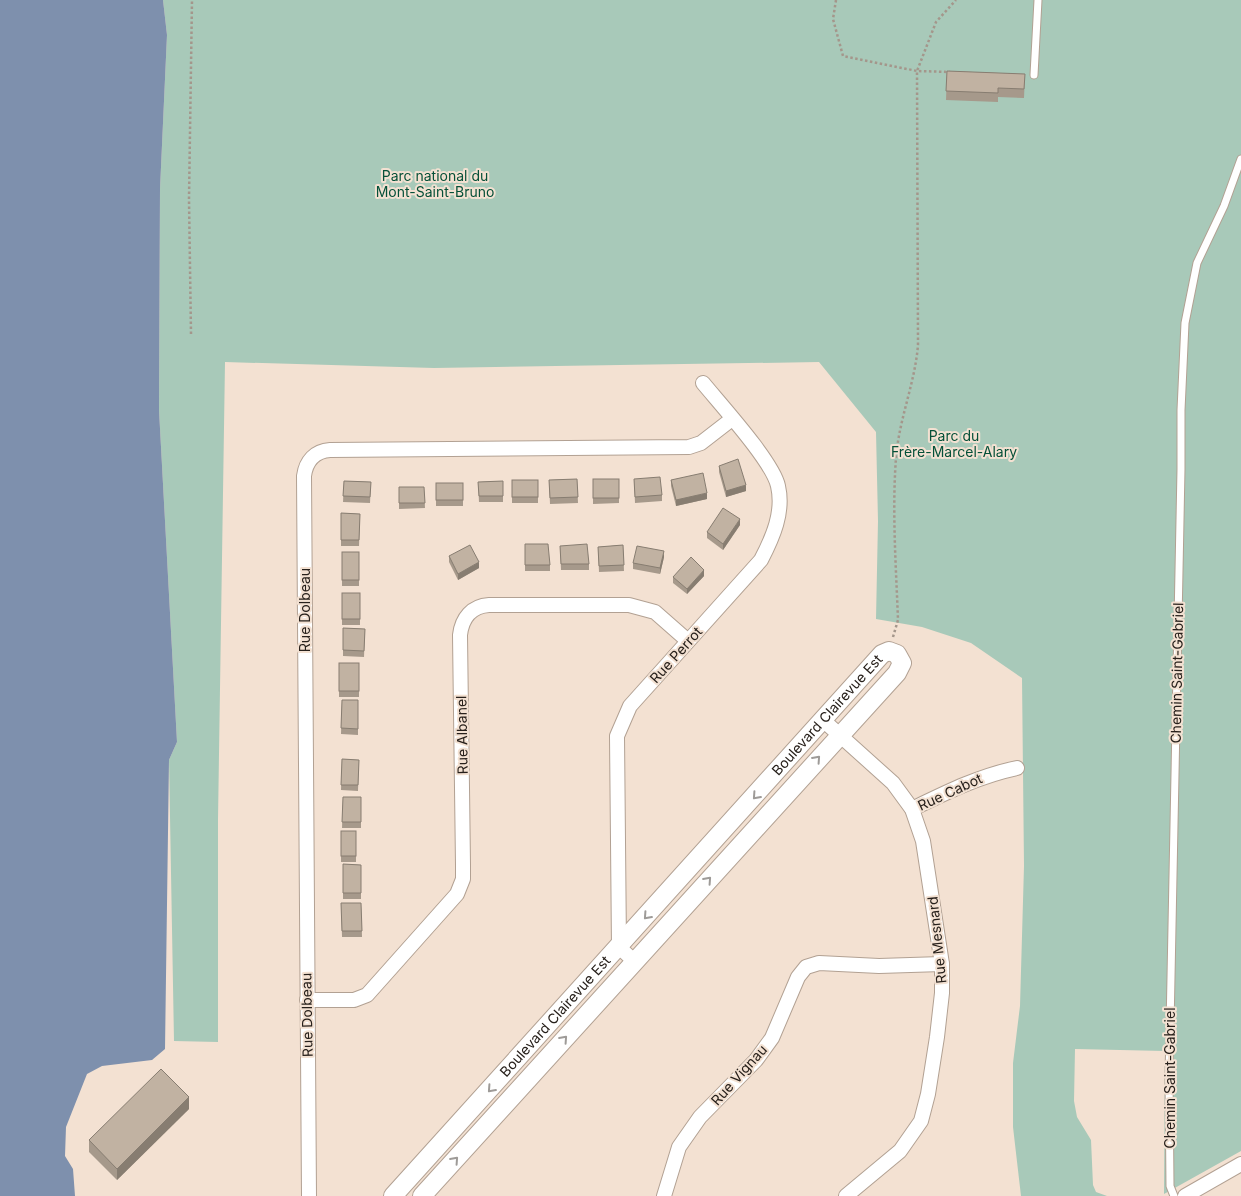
<svg xmlns="http://www.w3.org/2000/svg" width="1241" height="1196" font-family="Inter,sans-serif">
	<rect width="100%" height="100%" fill="#f3e1d2"/>
	<!-- green -->
	<path fill="#a8c9b9" d="M163,0H1241V1151L1164,1194L1165,1051L1075,1049L1074,1101L1077,1117L1091,1140L1093,1185L1096,1192L1107,1196H1021L1013,1127V1063L1020,1006L1024,866L1022,678L971,643L922,627L876,619L878,521L876,432L819,362L434,368L225,362L218,820V1042L174,1041L169,760L177,742L159,410L160,189L167,35Z"/>
	<!-- water -->
	<path fill="#7e90ad" d="M0,0H163L167,35L160,189L159,410L177,742L169,760L165,1049L152,1060L102,1066L87,1074L66,1127L65,1156L73,1169L75,1196H0Z"/>
	<g fill="none" stroke-linecap="round" stroke-linejoin="round">
		<!-- service casing -->
		<g stroke="#b2a193" stroke-width="9">
			<g id="service">
				<path d="M1034,75L1038,0"/>
				<path d="M1174,1196L1170,1186L1169,1079L1181,469V410L1185,323L1197,263L1224,206L1241,159"/>
			</g>
		</g>
		<!-- minor casing -->
		<g stroke="#b2a193" stroke-width="16">
			<g id="minor">
				<path d="M824,721L893,783L912,809L923,841L942,964V993L937,1037L928,1094L921,1121L900,1151L846,1196"/>
				<path d="M912,809C947,792 979,776 1017,768"/>
				<path d="M634,961L619,947L617,736L630,706L761,560C773,537 784,512 778,486C773,462 721,405 703,383"/>
				<path d="M307,1000H354L367,995L457,894L463,879V865L460,635C462,618 472,606 489,605H629L655,612L688,641"/>
				<path d="M309,1196L304,476C306,461 315,451 330,450L689,447L701,443L732,419"/>
				<path d="M664,1196L679,1147L700,1117L756,1060L772,1038L798,977L806,967L819,963L879,966L942,964"/>
				<path d="M1185,1196L1241,1164"/>
			</g>
		</g>
		<!-- tertiary casing -->
		<g stroke="#b2a193" stroke-width="20">
			<g id="tertiary">
				<path id="s1" d="M393,1196L882,654L889,651L897,654L902,663L897,673L422,1196"/>
			</g>
		</g>
		<!-- path -->
		<g stroke="#a4968b" stroke-width="2.5" stroke-dasharray="2.5 2.5" stroke-linecap="butt">
			<path d="M836,0L833,19L843,56L917,71L950,72"/>
			<path d="M191,334L189,199L192,0"/>
			<path d="M893,637L898,620C896,566 892,511 896,458C899,419 915,383 918,345L917,71L936,22L956,0"/>
		</g>
		<!-- service -->
		<use href="#service" stroke="#fff" stroke-width="7"/>
		<!-- minor -->
		<use href="#minor" stroke="#fff" stroke-width="14"/>
		<!-- tertiary -->
		<use href="#tertiary" stroke="#fff" stroke-width="18"/>
	</g>
	<!-- wall -->
	<g fill="#a6998b">
		<path d="M947,71L1025,74L1024,98L998,97V102L946,100Z"/>
		<path d="M719,466L746,491L726,497L719,472Z"/>
		<path d="M577,479L578,503L550,504L549,480Z"/>
		<path d="M593,479H619V503L593,504Z"/>
		<path d="M634,479L662,495V501L635,503Z"/>
		<rect x="512" y="480" width="26" height="23"/>
		<path d="M671,480L707,499L676,506L671,486Z"/>
		<path d="M344,481L371,482L370,503L343,502Z"/>
		<path d="M503,481V502H479L478,482Z"/>
		<rect x="436" y="483" width="27" height="23"/>
		<path d="M399,487H424L425,508L399,509Z"/>
		<path d="M341,513L360,514L359,546H341Z"/>
		<path d="M740,525L723,550L707,538V532Z"/>
		<path d="M525,544L550,565V571H525Z"/>
		<path d="M623,545L624,571L599,572L598,547Z"/>
		<path d="M560,546L589,564V570H561Z"/>
		<rect x="342" y="552" width="17" height="34"/>
		<path d="M449,556L479,568L458,580L449,562Z"/>
		<path d="M664,557L660,574L633,569V563Z"/>
		<path d="M704,576L687,594L673,583V577Z"/>
		<rect x="342" y="593" width="18" height="32"/>
		<path d="M343,628L365,629L364,657L343,656Z"/>
		<rect x="339" y="663" width="20" height="34"/>
		<path d="M342,700H358V735L341,734Z"/>
		<path d="M342,759L359,760L358,791L341,790Z"/>
		<path d="M343,797H361V828H342Z"/>
		<rect x="341" y="831" width="15" height="31"/>
		<path d="M343,864L361,865V899H343Z"/>
		<path d="M341,903H361L362,937H342Z"/>
		<path d="M189,1109L117,1180L89,1152V1140Z"/>
	</g>
	<!-- shaded-wall -->
	<g fill="#877d71">
		<path d="M746,485V491L726,497V491Z"/>
		<path d="M707,493V499L676,506V500Z"/>
		<path d="M740,519V525L723,550V544Z"/>
		<path d="M664,551V557L660,574V568Z"/>
		<path d="M479,562V568L458,580V574Z"/>
		<path d="M704,570V576L687,594V589Z"/>
		<path d="M189,1097V1109L117,1180V1169Z"/>
	</g>
	<!-- building -->
	<g fill="#c1b2a2" stroke="#877d71">
		<path d="M947,71L1025,74L1024,89L998,88V93L946,91Z"/>
		<path d="M738,459L746,485L726,491L719,466Z"/>
		<path d="M703,473L707,493L676,500L671,480Z"/>
		<path d="M660,477L662,495L635,497L634,479Z"/>
		<path d="M577,479L578,497L550,498L549,480Z"/>
		<rect x="593" y="479" width="26" height="19"/>
		<rect x="512" y="480" width="26" height="17"/>
		<path d="M344,481L371,482L370,497L343,496Z"/>
		<path d="M503,481V496H479L478,482Z"/>
		<rect x="436" y="483" width="27" height="17"/>
		<path d="M399,487H424L425,503H399Z"/>
		<path d="M723,508L740,519L723,544L707,532Z"/>
		<path d="M341,513L360,514L359,540H341Z"/>
		<path d="M525,544H548L550,565H525Z"/>
		<path d="M587,544L589,564H561L560,546Z"/>
		<path d="M470,545L479,562L458,574L449,556Z"/>
		<path d="M623,545L624,565L599,566L598,547Z"/>
		<path d="M637,546L664,551L660,568L633,563Z"/>
		<rect x="342" y="552" width="17" height="28"/>
		<path d="M691,557L704,570L687,589L673,577Z"/>
		<rect x="342" y="593" width="18" height="26"/>
		<path d="M343,628L365,629L364,651L343,650Z"/>
		<rect x="339" y="663" width="20" height="28"/>
		<path d="M342,700H358V729L341,728Z"/>
		<path d="M342,759L359,760L358,785H341Z"/>
		<path d="M343,797H361V822H342Z"/>
		<rect x="341" y="831" width="15" height="25"/>
		<path d="M343,864L361,865V893H343Z"/>
		<path d="M341,903H361L362,931H342Z"/>
		<path d="M161,1069L189,1097L117,1169L89,1140Z"/>
	</g>
	<!-- one-way arrows -->
	<defs><path id="oneway-chevron" d="M-2-3.5L2.5 0L-2 3.5" fill="none" stroke-width="1.6" stroke-linecap="round" stroke-linejoin="round" transform="scale(1.25)"/></defs>
	<g stroke="#9e9b98">
		<use href="#oneway-chevron" transform="translate(817 759) rotate(-48)"/>
		<use href="#oneway-chevron" transform="translate(756 796) rotate(132)"/>
		<use href="#oneway-chevron" transform="translate(708 880) rotate(-48)"/>
		<use href="#oneway-chevron" transform="translate(647 916) rotate(132)"/>
		<use href="#oneway-chevron" transform="translate(564 1039) rotate(-48)"/>
		<use href="#oneway-chevron" transform="translate(491 1089) rotate(132)"/>
		<use href="#oneway-chevron" transform="translate(455 1160) rotate(-48)"/>
	</g>
	<g text-anchor="middle" stroke-width="4" stroke-linejoin="round" paint-order="stroke">
		<!-- park labels -->
		<g font-size="14" fill="#055038" stroke="#f3e1d2">
			<text x="435" y="181">Parc national du<tspan x="435" dy="16">Mont-Saint-Bruno</tspan></text>
			<text x="954" y="441">Parc du<tspan x="954" dy="16">Frère-Marcel-Alary</tspan></text>
		</g>
		<!-- street labels -->
		<g font-size="14" fill="#27201b" stroke="#f3e1d2">
			<text transform="translate(305 610) rotate(-90)" y="5">Rue Dolbeau</text>
			<text transform="translate(676 655) rotate(-48)" y="5">Rue Perrot</text>
			<text transform="translate(1177 673) rotate(-89)" y="5">Chemin Saint-Gabriel</text>
			<text dy="5" stroke="none"><textPath href="#s1" startOffset="648">Boulevard Clairevue Est</textPath></text>
			<text transform="translate(462 735) rotate(-91)" y="5">Rue Albanel</text>
			<text transform="translate(950 792) rotate(-25)" y="5">Rue Cabot</text>
			<text transform="translate(937 940) rotate(-96)" y="5">Rue Mesnard</text>
			<text transform="translate(307 1015) rotate(-91)" y="5">Rue Dolbeau</text>
			<text dy="5" stroke="none"><textPath href="#s1" startOffset="242">Boulevard Clairevue Est</textPath></text>
			<text transform="translate(739 1075) rotate(-48)" y="5">Rue Vignau</text>
			<text transform="translate(1170 1078) rotate(-90)" y="5">Chemin Saint-Gabriel</text>
		</g>
	</g>
</svg>
